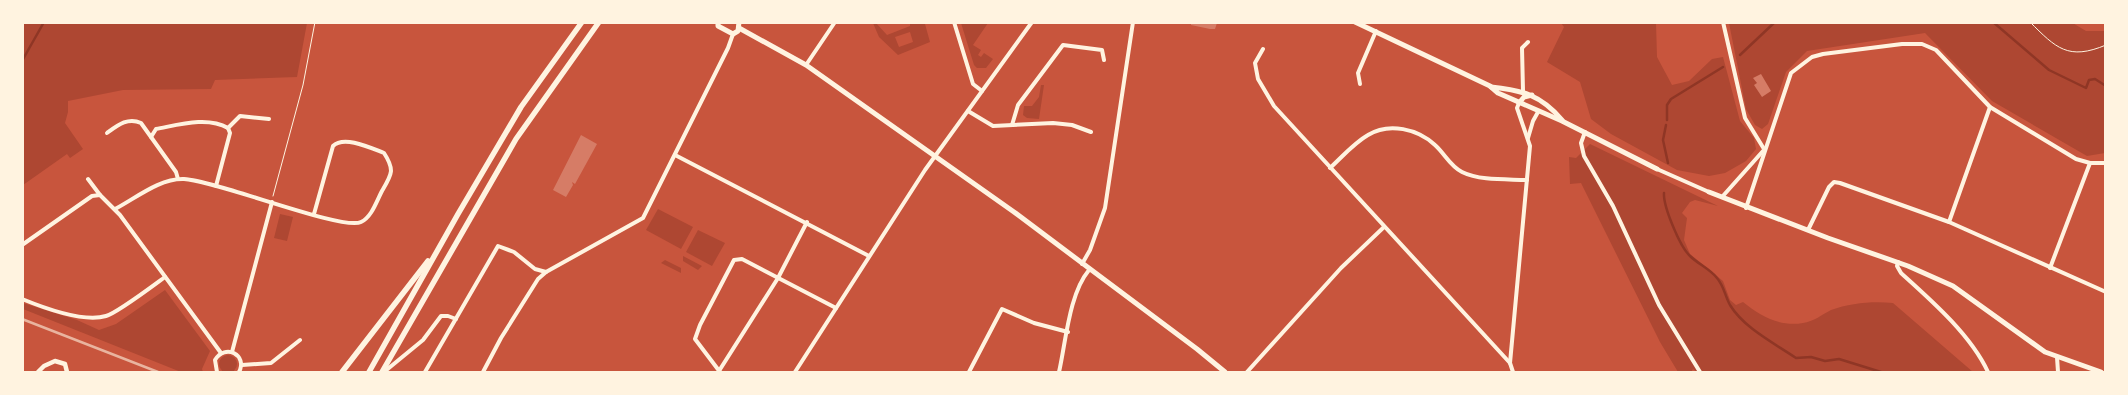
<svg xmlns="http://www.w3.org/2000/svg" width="2128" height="395" font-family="Quicksand,sans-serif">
	<rect width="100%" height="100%" fill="#c8553d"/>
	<!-- green -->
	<g fill="#ae4732" fill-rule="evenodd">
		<path d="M23,22H307V23L297,77L215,80L211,89L123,90L68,101V112L65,123L83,149L70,158L67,154L23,185Z"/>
		<path d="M2071,22L2086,31H2105V153L2087,156L1992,101L1925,33L1807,51L1786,72L1768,124L1762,129L1755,125L1746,109L1729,23Z"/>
		<path d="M873,23H876L887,35L910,26V23H929L925,24L930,42L898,55L879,37ZM910,32L913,42L899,47L895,37Z"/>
		<path d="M961,23H988L973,45L981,50L978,55L981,57L984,53L993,59L986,68H977L974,65Z"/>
		<path d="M1561,23H1656L1657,57L1672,85L1689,81L1712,59L1723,57L1740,121L1754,138L1756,149L1746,161L1725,173L1709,176L1677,170L1611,134L1591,119L1580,82L1547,62L1564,27Z"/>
		<path d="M1041,85H1044L1039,119L1027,118L1023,115L1024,106H1032L1039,97Z"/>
		<path d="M1590,144L1718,206L1695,200L1690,202L1682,213L1687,218L1684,240L1690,254L1723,281L1730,300L1736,305L1743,302C1760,316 1780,327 1803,323C1813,322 1823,314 1831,310C1850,303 1873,301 1893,303L1973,372H1697L1693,369L1691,372H1678L1660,342L1581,183L1570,184L1569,157L1576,158Z"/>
		<path d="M658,209L693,227L681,249L646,230Z"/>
		<path d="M280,214L293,217L287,241L274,238Z"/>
		<path d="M698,230L725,243L712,266L686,252Z"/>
		<path d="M683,256L702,266L698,270L683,261Z"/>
		<path d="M665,260L681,268V273L661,263Z"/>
		<path d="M165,290L210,351L202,369L203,372H181L23,309V303L77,320L99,330L116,324Z"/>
		<circle cx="228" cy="364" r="9"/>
	</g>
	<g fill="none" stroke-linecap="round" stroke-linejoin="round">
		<!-- stream -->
		<g stroke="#8f3625" stroke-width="2.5">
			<path d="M1993,22L2049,70L2086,88L2089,80L2095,79L2106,86"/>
			<path d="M1740,55L1775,22"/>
			<path d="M22,61L44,22"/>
			<path d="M1667,120V105L1671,99L1723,67"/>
			<path d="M1666,125L1663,140L1668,163"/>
			<path d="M1664,193C1663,206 1680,247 1690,256C1698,264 1710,269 1717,278C1724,286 1725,296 1730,305C1744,328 1774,343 1796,358L1811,357L1825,361L1839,359L1881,372"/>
		</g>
	</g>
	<!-- building -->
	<g fill="#d67c66">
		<path d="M1191,22H1215L1217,23L1215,29H1210L1191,25Z"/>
		<path d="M1761,74L1771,91L1762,97L1754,85L1757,83L1753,78Z"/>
		<path d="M581,135L597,144L575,184L572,182L573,185L566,197L553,190Z"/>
	</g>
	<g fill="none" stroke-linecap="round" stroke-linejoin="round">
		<!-- path -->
		<g stroke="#fff3e0" stroke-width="1">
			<path d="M2030,22C2056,48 2068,61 2106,45"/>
			<path d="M273,196L303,85L315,22"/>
		</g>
		<!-- minor -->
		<g stroke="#fff3e0" stroke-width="4">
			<path d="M954,22L973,84L982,91"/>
			<path d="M1723,22L1745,118L1764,149"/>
			<path d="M1263,49L1255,63L1258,79L1274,106L1510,363L1513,372"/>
			<path d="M806,65L835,22"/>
			<path d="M1360,84L1358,73L1376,31"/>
			<path d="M1523,91L1522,48L1528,42"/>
			<path d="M968,111L993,126L1053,123L1072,125L1091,132"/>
			<path d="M1012,125L1018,105L1063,45L1102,50L1104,60"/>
			<path d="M228,128L240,116L269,119"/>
			<path d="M1585,132L1581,143L1584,156L1613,206L1659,305L1700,372"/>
			<path d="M107,133C118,125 128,117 141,123L176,172L178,179"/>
			<path d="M151,137L156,129C178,125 207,116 228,128L230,133L216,186"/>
			<path d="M1528,138L1533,121L1538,112"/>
			<path d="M675,155L869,256"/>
			<path d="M1330,168C1342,157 1354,143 1368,135C1389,122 1418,129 1435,145C1445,154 1450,166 1462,172C1480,181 1507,179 1527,180"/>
			<path d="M1657,169L1709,192"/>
			<path d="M88,179L100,195L120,215L221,353"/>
			<path d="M1722,197L1763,151"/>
			<path d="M1746,208L1791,73L1812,57L1823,54L1902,44H1922L1936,50L1990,107L2076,159L2090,163H2106"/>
			<path d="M115,209C136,198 160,178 184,179C218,181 342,231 361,222C372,217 377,200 382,191C392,174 395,170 384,153C371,148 344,135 333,146L314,214"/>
			<path d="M1949,222L1990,107"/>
			<path d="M1808,230L1829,187L1834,182L1840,183L1949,222L2106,292"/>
			<path d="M22,245L92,196L100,195"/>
			<path d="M1898,262L1897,266L1901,273C1931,300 1971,335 1988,372"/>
			<path d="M1082,264L1090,250L1105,208L1133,22"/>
			<path d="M2050,268L2090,163"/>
			<path d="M22,299C44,308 83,323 106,316C117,313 154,285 165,277"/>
			<path d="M232,352L272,202"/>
			<path d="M2057,357L2058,372"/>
			<path d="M1510,363L1530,146L1517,108L1519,103"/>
			<path d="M242,365L271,363L300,340"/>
			<path d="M719,371L778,278L807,222"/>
			<path d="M217,372L215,360C225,343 248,355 239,372"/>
			<path d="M384,372L423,340L441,316H448L456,319"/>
			<path d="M425,372L498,246L514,252L535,269L546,272"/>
			<path d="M483,372L501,338L538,279L546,272L643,218L728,48L733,34"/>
			<path d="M720,372L695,339L700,325L734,260L742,259L836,308"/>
			<path d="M795,372L925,170L1032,22"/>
			<path d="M969,372L1002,309L1034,323L1068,332"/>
			<path d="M1059,372C1066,341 1069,294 1089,270"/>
			<path d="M1247,372L1341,268L1384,227"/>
		</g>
		<!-- tertiary -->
		<path stroke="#fff3e0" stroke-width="4.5" d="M38,372L44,366L55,361L65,364L67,372"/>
		<!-- secondary -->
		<g stroke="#fff3e0" stroke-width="5">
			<path d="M718,22V26L733,34L738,31L739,22"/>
			<path d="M1355,22L1490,86L1498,93L1562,121L1657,169"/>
			<path d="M739,28L806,65L1014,212L1197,349L1225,372"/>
			<path d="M1491,87C1522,90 1541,95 1562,120"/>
			<path d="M1519,103L1524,97L1532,95"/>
			<path d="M1709,192L1828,238L1908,266L1953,286L2045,352L2101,372"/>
		</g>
		<!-- primary -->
		<g stroke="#fff3e0" stroke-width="5.5">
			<path d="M342,372L428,261"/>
			<path d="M369,372L458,214L521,107L582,22"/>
			<path d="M382,372L516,139L599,22"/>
		</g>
		<!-- rail -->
		<path stroke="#e9b49f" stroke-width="2.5" d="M22,319L158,372"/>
	</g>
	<!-- border -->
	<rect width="2128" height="395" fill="none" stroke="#fff3e0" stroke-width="48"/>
</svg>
